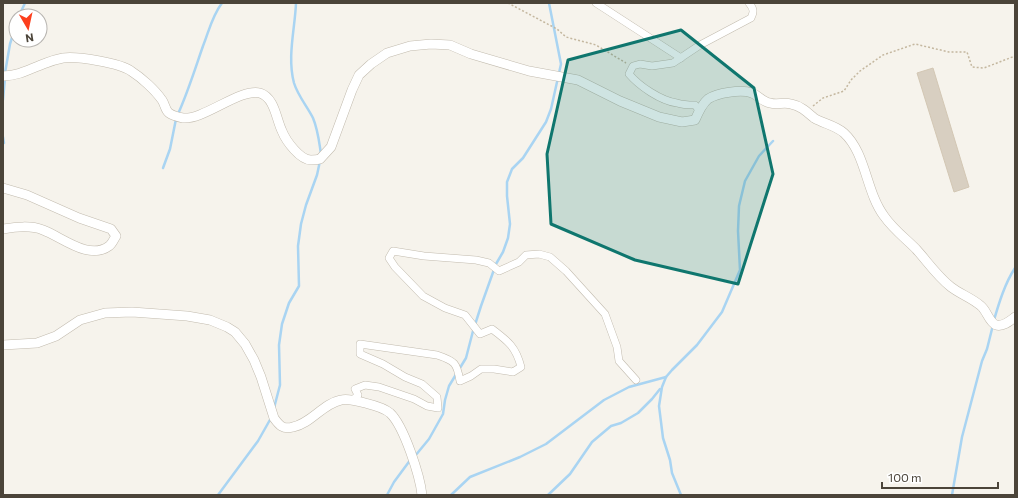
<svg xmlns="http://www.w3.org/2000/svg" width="1018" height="498" font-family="Commissioner,sans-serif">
	<rect width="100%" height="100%" fill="#f6f3ec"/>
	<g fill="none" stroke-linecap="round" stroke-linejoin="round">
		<!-- stream -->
		<g stroke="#a9d4f2" stroke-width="2.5">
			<path d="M296,3C295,29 287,57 294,83C298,96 307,106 313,118C318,130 319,141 321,154"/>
			<path d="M19,16L25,3"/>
			<path d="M5,73L10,44L16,25"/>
			<path d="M3,100L5,78"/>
			<path d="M178,114C188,92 195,69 203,46C209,31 212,16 222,3"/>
			<path d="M3,137L4,143"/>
			<path d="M163,168L170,149L176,119"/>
			<path d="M994,320C999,303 1005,283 1015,268"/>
			<path d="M274,408L280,385L279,345L282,324L289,303L299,286L298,246L301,224L306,205L317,175L320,161"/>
			<path d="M415,456L429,439L443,414L445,400L449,386L466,358L473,331L481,306L496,264L503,252L508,238L510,224L507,196V182L512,169L523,158L546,122L551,109L561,64L549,3"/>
			<path d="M218,495L258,441L271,418"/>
			<path d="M387,495L394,482L411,459"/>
			<path d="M451,495L470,477L520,457L546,444L604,400L629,387L666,377"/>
			<path d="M548,495L570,474L592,442L611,426L621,423L638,413L652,399L660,389"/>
			<path d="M681,495L672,473L670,460L663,438L659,406L662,387L666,377L672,370L697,345L722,312L740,270L738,231L739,206L745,181L759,156L773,141"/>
			<path d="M952,495L962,437L982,361L987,349L993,325"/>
		</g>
	</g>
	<!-- building -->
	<path fill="#d8cfc1" stroke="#d3c7b4" d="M933,68L969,187L954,192L917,73Z"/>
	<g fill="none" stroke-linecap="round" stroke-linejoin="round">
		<!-- minor casing -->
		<g stroke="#c2bbae" stroke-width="8">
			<g id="minor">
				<path d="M596,3L681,58"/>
				<path d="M699,110L695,105C689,105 683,105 677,103C661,101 639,86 629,74L633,66L640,64L652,66L673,63L700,45L751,18C754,12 754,9 749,3"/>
				<path d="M353,400L358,395L355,389L365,385L379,387L414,399L427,406L438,408L437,397L422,384L405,377L383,364L360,354V344L437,355C455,361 457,363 460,381L471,376L481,369H494L513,372L521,367C516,347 508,341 492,329L480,334L465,315L445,308L423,296L395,267L389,258L393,251L424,256L476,260L489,263L499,271L519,262L526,255L539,254L550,257L566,271L605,314L617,347L619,361L636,380"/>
			</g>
		</g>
		<!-- tertiary casing -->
		<g stroke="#c2bbae" stroke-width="10">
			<g id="tertiary">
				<path d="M3,76C22,75 29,69 46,63C51,61 58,59 63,58C77,56 120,63 131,71C142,78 155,90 162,100C165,104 165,110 169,113C173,116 178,117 183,118C204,120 240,88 260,93C275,98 276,119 282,131C286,141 300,160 311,160C314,160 317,160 320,159L331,147L352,90L359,75L371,64L387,53L410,46L431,44L450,45L471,54L529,71L578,80L620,101L659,117L682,122L695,120C698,113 702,104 708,99C717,93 741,89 752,93C759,96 763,102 770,103C777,105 784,102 791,104C801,106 807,112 814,118C824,124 835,125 844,133C866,153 866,192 884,216C893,229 905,238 916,249C927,261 937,276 951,287C960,294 972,298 981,306C987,311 989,322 996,325C1003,327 1010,321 1015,317"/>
				<path d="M3,188L27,195L79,218L111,229L116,236C114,239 112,244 109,246C89,261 62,237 43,230C30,225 16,227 3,229"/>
				<path d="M3,345L37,343L56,336L80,320L105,313L132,312L187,316L210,320L227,327L235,332L245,344L254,360L261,377L274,418C279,425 283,430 293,427C312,423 322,404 341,400C348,398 357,401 365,403C373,405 383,407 390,413C404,426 420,476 422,495"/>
			</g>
		</g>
		<!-- path -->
		<g stroke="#c4b79f" stroke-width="1.5" stroke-dasharray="2 2" stroke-linecap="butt">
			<path d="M508,3L557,29L566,37L596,45L626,63"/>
			<path d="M813,106L823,98L844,91L851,80L860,71L883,55L915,44L949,52H967L972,67L984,68L1015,56"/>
		</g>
		<!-- minor -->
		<use href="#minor" stroke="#fff" stroke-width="7"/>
		<!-- tertiary -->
		<use href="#tertiary" stroke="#fff" stroke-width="9"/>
	</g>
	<!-- marked area -->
	<path fill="#0f766e" fill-opacity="0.2" stroke="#0f766e" stroke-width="3" stroke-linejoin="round" d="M681,30L754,88L773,174L738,284L635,260L551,224L547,154L568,60Z"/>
	<!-- border -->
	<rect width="1018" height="498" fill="none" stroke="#4b4439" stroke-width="8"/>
	<!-- north arrow -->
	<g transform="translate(28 28) rotate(171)"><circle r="19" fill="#ffffff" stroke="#b7b4b0"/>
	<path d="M0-3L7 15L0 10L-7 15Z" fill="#fc3f1d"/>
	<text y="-6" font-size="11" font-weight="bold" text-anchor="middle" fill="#4b4439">N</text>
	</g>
	<!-- scale -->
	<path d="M882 482v6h116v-6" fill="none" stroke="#4b4439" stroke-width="2"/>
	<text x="888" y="482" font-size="12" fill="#4b4439" stroke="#ffffff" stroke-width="3" paint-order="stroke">100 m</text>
</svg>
